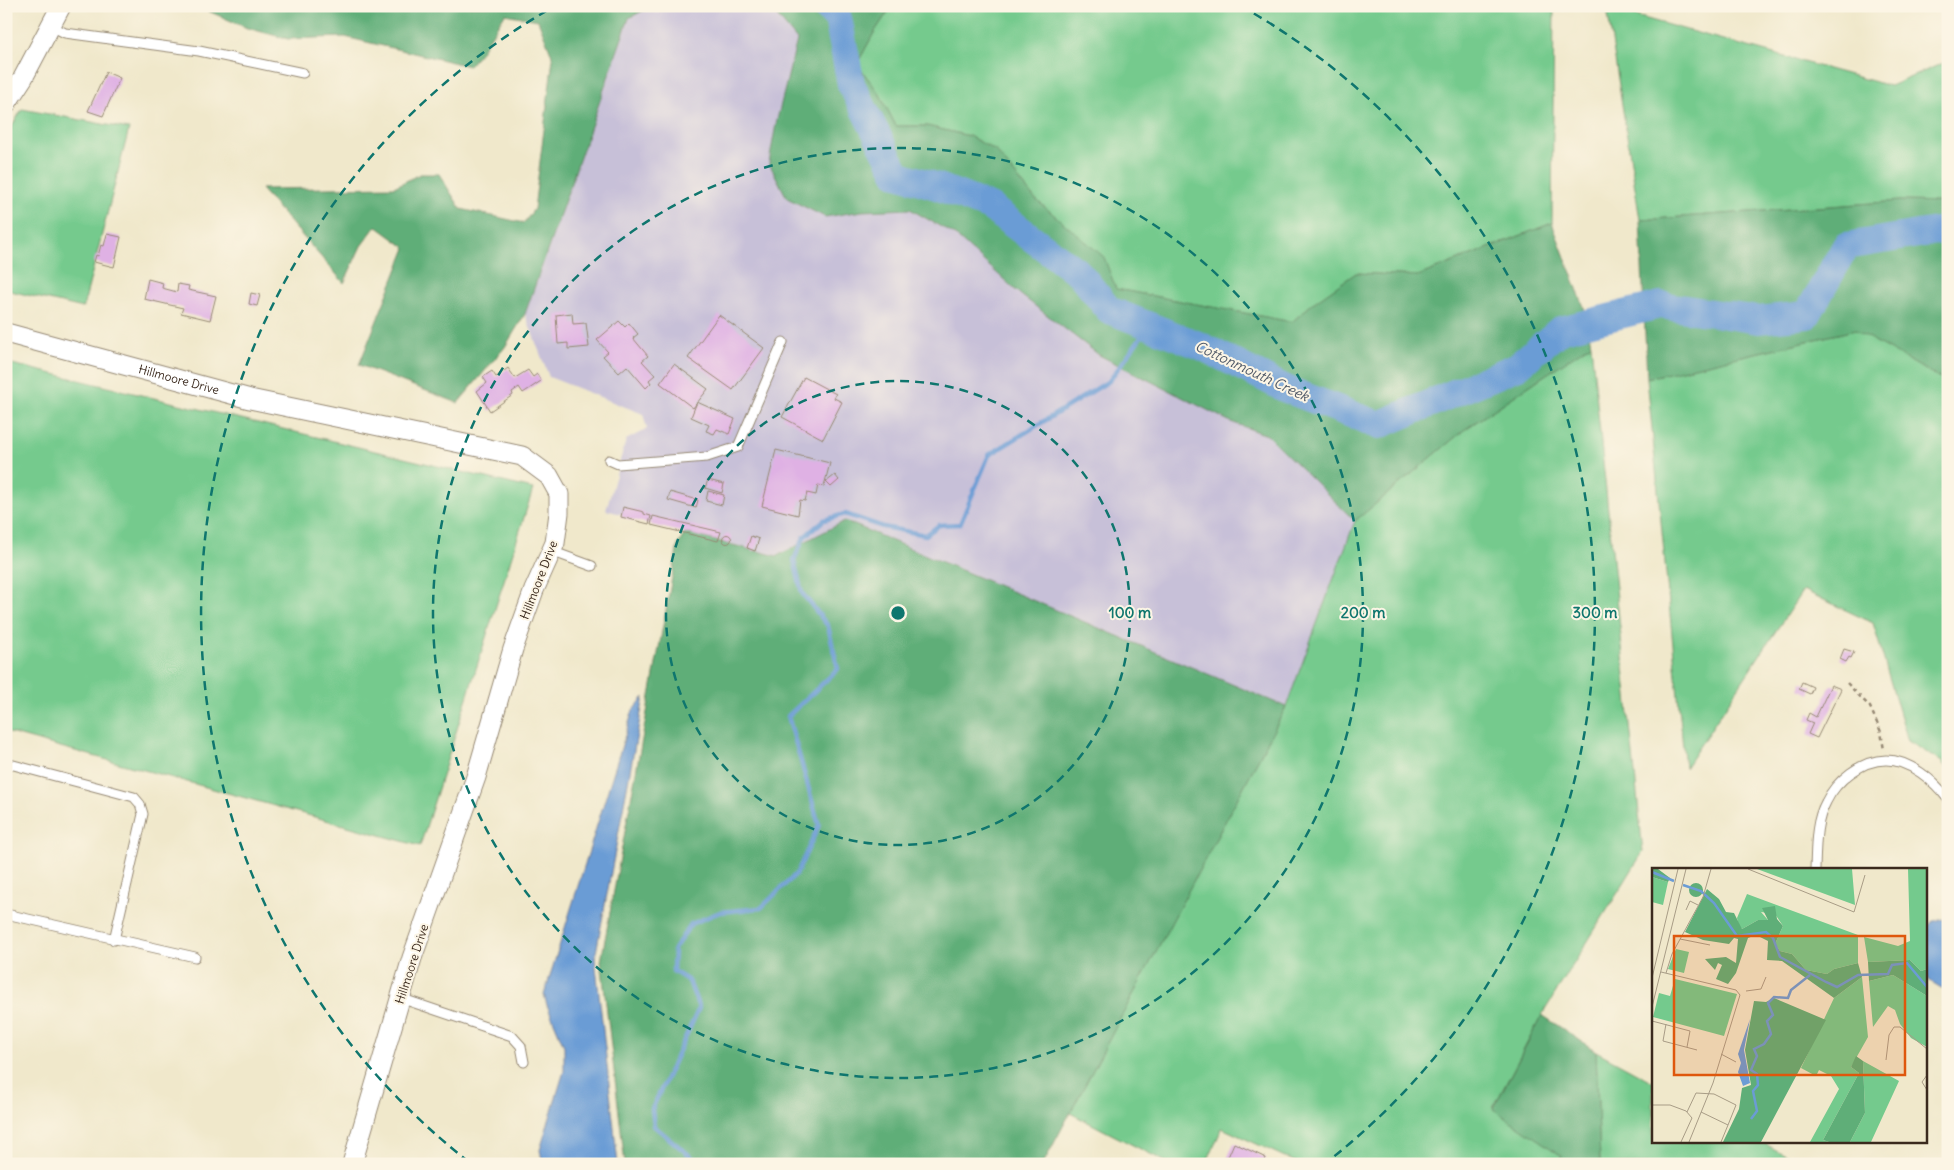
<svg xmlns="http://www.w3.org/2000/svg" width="1954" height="1170" font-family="Delius,sans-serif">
	<rect width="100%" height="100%" fill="#fcf5e5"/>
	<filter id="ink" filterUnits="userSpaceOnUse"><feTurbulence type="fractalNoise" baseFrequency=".02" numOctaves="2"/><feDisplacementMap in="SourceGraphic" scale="10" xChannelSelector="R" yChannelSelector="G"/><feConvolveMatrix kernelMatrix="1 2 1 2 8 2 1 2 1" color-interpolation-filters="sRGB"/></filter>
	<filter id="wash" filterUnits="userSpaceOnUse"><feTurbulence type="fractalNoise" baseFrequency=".0096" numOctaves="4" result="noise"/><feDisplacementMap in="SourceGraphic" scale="20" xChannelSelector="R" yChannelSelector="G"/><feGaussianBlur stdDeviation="1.12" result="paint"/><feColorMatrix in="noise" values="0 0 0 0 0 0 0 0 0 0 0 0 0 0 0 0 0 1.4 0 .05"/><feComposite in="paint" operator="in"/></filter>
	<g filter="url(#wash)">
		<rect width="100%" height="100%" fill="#f0e8cb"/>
		<!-- industrial -->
		<path fill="#c7c0d8" d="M652,6H769L797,40L776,124L769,163L825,217L862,211L909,209L955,235L1021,295L1231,422L1267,434L1355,521L1286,707L845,521L777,556L606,510L626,440L647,429L643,414L549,377L525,314L629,18Z"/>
		<!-- green -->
		<g fill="#74ca8d" stroke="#587a56">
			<path d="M892,6H1554L1552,223L1418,276L1356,273L1313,303L1292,322L1116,289L1103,257L1034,198L996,151L969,136L927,126H896L879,93L857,64L875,31Z"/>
			<path d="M1607,8L1890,86L1948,61V202L1900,201L1640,220Z"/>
			<path d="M22,109L129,129L83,308L6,290V137Z"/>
			<path d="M1855,330L1938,377L1948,384V770L1942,762L1908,741L1873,623L1803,590L1685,768L1647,378Z"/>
			<path d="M1591,344L1643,852L1542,1015L1493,1108L1562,1156L1558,1164H1300L1222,1128L1206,1164H1170L1070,1113L1286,707L1355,521L1464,430Z"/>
			<path d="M8,363L533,489L420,846L6,732V369Z"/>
			<path d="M1596,1051L1653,1082V1141H1760L1801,1164H1600Z"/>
		</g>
		<!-- forest -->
		<g fill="#5fae78" stroke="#4d6c4b">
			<path d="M197,6H652L629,18L525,314L505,347L458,403L359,365L406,248L376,226L361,246L344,283L261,189L394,187L420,174H439L461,209L524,223L534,209L553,58L538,20L505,14L480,53L469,66L345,37L288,39L247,28Z"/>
			<path d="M769,6H892L875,31L857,64L879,93L896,126H927L969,136L996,151L1034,198L1104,257L1116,289L1292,322L1313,303L1356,273L1418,276L1552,223L1584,307L1591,344L1464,430L1355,521L1267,435L1231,422L1099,355L1021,295L955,235L910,209L862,211L825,217L787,198L769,163L776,124L797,40Z"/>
			<path d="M1900,201L1948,202V384L1938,377L1855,330L1647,378L1640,220Z"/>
			<path d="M845,521L1286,707L1043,1164H625L601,961L678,545L685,533L777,556Z"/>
			<path d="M1542,1015L1596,1051L1600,1164H1558L1562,1156L1493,1109Z"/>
		</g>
		<!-- water -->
		<g fill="#6b9cd5" stroke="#53637a">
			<path d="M644,697L595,958L618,1164H543L540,1150L564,1071V1046L547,1005L544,995L633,710Z"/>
			<path d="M1945,919L1948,921V992L1930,981L1925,974V928L1934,921Z"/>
		</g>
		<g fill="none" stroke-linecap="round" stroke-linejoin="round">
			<!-- stream -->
			<path stroke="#6b9cd5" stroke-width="4.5" d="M700,1164L654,1126L652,1109L699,1008L689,981L673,971L674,949L691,924L720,912L761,908L797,873L819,825L788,716L838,669L828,626L802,593L794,560L804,537L824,520L845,514L883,527L926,535L939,525L960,524L989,455L1109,381L1149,326"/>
			<!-- river -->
			<path stroke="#6b9cd5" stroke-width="28" d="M825,6L838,18L851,84L897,174L939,187L990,207L1080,274L1109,310L1201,346L1286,389L1379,425L1518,366L1560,330L1660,305L1758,320L1807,315L1846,246L1948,229"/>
		</g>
		<g id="blocks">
			<!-- building -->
			<g fill="#dfb1e4">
				<path d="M106,72L120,78L103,116L88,111Z"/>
				<path d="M107,234L121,237L114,267L94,262L96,255L98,256L101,245L104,246Z"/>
				<path d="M148,279L163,283L162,288L177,292L178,284L189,286L188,290L216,296L210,320L181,313L183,308L144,299Z"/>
				<path d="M251,293L260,295L257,306L249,304Z"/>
				<path d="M572,313L573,324L586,323L589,347L568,349V343L558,344L556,315Z"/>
				<path d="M719,315L764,348L733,390L688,358Z"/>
				<path d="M619,321L625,327L629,323L638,334L633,338L648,356L642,361L655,375L649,380L651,383L646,388L627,366L619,373L603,356L608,352L597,340Z"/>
				<path d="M674,364L708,389L693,408L660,383Z"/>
				<path d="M508,368L515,378L528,370L533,377L537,374L541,381L523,393L519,387L512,392L513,395L490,411L477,391L487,383L483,377L492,371L496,377Z"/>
				<path d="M804,377L836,394L834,398L842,402L823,439L782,417Z"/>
				<path d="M697,402L735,419L729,434L717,429L714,434L706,431L709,425L691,417Z"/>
				<path d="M776,450L830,463L824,486L818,485L816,495L807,493L805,501L800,500L798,515L762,506Z"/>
				<path d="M835,475L839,480L831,487L826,482Z"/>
				<path d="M708,480L724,484L722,493L705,488Z"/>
				<path d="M708,491L724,495L722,505L706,501Z"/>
				<path d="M670,492L698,500L696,508L668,500Z"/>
				<path d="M623,507L644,512V514L651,516L649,524L621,517Z"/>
				<path d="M653,516L721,532L718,541L651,525Z"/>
				<circle cx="727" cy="539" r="4.5"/>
				<path d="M751,536L759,539L755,551L747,548Z"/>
				<path d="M1844,649L1854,652L1851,658L1849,657L1846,662L1840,659Z"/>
				<path d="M1802,682L1813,687L1810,694L1799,689Z"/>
				<path d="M1831,685L1841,689L1817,738L1808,734L1813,723L1806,720L1809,713L1816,717Z"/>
				<path d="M1234,1143L1266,1158L1264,1164H1225Z"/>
			</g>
		</g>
	</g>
	<g filter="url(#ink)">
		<use href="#blocks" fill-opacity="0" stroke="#968974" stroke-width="1"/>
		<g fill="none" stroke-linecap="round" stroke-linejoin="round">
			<!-- lane casing -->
			<g stroke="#968974" stroke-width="11">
				<g id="lane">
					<path d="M51,26L65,33L199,51L303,73"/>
					<path d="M609,460L618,464L707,457L738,447L783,342"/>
					<path d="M551,551L592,566"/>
					<path d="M6,763L134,797L140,804L143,814L114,940"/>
					<path d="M1815,869C1816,846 1815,822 1826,802C1836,781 1861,760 1886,760C1910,760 1934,781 1948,799"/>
					<path d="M6,914L195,957"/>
					<path d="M400,998L512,1036L521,1046L524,1062"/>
				</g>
			</g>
			<!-- street casing -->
			<g stroke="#968974" stroke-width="21">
				<g id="street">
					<path d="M6,104L23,78L61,6"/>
					<path id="s1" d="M6,333L250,399L522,456L549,476L559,494V513L555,543L534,590L513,649L476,777L412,958L352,1164"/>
				</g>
			</g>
			<!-- path -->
			<path stroke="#968974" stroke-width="2.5" stroke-dasharray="4 4" stroke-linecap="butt" d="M1847,683L1870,707L1881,732L1884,750"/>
			<!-- lane -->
			<use href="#lane" stroke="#fff" stroke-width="9"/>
			<!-- street -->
			<use href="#street" stroke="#fff" stroke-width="19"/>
		</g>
	</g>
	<!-- distance rings -->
	<g fill="none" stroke="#0f766e" stroke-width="2.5" stroke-dasharray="9 6">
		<circle cx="898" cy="613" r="232"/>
		<circle cx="898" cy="613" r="465"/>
		<path d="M469 1162A697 697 0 0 1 555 6M1241 6A697 697 0 0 1 1327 1162"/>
	</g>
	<g text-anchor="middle" stroke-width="4" stroke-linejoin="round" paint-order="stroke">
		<!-- street labels -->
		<g font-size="12" fill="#3b2a1e" stroke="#fcf5e5">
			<text dy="4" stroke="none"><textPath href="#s1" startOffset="179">Hillmoore Drive</textPath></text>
			<text transform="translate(539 580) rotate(-69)" y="4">Hillmoore Drive</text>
			<text transform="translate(412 964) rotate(-72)" y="4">Hillmoore Drive</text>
		</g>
		<!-- water labels -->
		<g font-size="14" font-style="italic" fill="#4e5867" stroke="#fcf5e5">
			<text transform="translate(1252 371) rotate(25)" y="5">Cottonmouth Creek</text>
		</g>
	</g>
	<!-- overview -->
	<g transform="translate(1652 868)">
		<rect width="275" height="275" fill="#f0e8cb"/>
		<path d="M105,1H200L203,37ZM256,1H275V101L269,103L258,92L216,94L212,69L246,78L258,73ZM0,9L16,14L11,37L0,34ZM95,26L206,67V95L182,101L175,106L154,102L140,86L128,83L123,76L131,58L123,46L109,44L116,52H106L90,61L87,58L85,50ZM24,81L37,84L32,105L16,101ZM241,107L275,128V179L259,170L248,156L243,142L236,138L221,159L217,113ZM210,109L216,169L199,199L207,205L171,272L177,274H158L187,221L179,208L167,202L164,208L149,200L182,130ZM23,111L85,126L72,168L1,149L7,125L18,128ZM211,193L247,213L219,274H198L213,245Z" fill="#74ca8d"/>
		<path d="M0,1H6L18,10L16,14L0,9ZM37 22a7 7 0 1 1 14 0a7 7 0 1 1-14 0ZM55,21L67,31L74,44L82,45L90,61L106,52H116L110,40L123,38L125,51L131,58L123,76L128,83L140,86L154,102L175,106L182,101L206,95L210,109L182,130L130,93L115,92L116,73L104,67L96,70L84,105L76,116L64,111L70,97L66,95L63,102L53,91L74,89L84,95L86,71L82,70L77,76L51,72L33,64ZM258,92L269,103L275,101V128L241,107L217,113L216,94ZM122,130L174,152L109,274H71L87,241L90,220L99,217L93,182L102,133L114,134ZM204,188L211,193L213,245L198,274H177L171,272L207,205L199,199Z" fill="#5fae78"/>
		<path d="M98,151L92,182L98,215L91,218L86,204L89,195L86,186Z" fill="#6b9cd5"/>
		<path fill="none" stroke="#6b9cd5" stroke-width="2.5" d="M0,4L22,13M31,17L49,23L62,35L85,68L114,64L121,70L128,89L174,114L185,119L206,107L236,106L240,97L255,95L275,119M99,251L105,243L101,223L106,217L105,206L99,202L105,188L102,181L112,176L119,166L115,153L121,147L116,135L122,129L136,130L139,122L158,107"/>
		<path fill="none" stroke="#a89c86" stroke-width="1" d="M96,1L202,44L213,7M34,42L38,33L46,37M28,71L58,77M9,104L84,122L88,127L61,215L37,274M14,105L20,86L51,29L59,1M0,110L26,1M94,123L109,121L114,109M0,139L34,1M0,153L38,163L35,179M14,156L11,173L45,182M69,186L84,194M234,192L237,167L242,159H248L275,181M275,207L270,214L275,222M0,237H18L34,243L40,250L29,274M35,244L44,225L62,226L84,237L76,257M49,244L76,257L69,274"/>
		<path fill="#df570d" fill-opacity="0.15" stroke="#df570d" stroke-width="2.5" d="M22,68H253V207H22Z"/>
		<rect width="275" height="275" fill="none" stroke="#3b2a1e" stroke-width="2.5"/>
	</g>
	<circle cx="898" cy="613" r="8" fill="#0f766e" stroke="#fcf5e5" stroke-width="2.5"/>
	<g font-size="15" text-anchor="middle" font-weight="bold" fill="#0f766e" stroke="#fcf5e5" stroke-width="4" stroke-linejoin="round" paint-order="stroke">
		<text x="1130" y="618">100 m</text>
		<text x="1363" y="618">200 m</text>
		<text x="1595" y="618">300 m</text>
	</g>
	<!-- margin -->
	<rect width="1954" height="1170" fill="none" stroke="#fcf5e5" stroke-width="25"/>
</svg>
